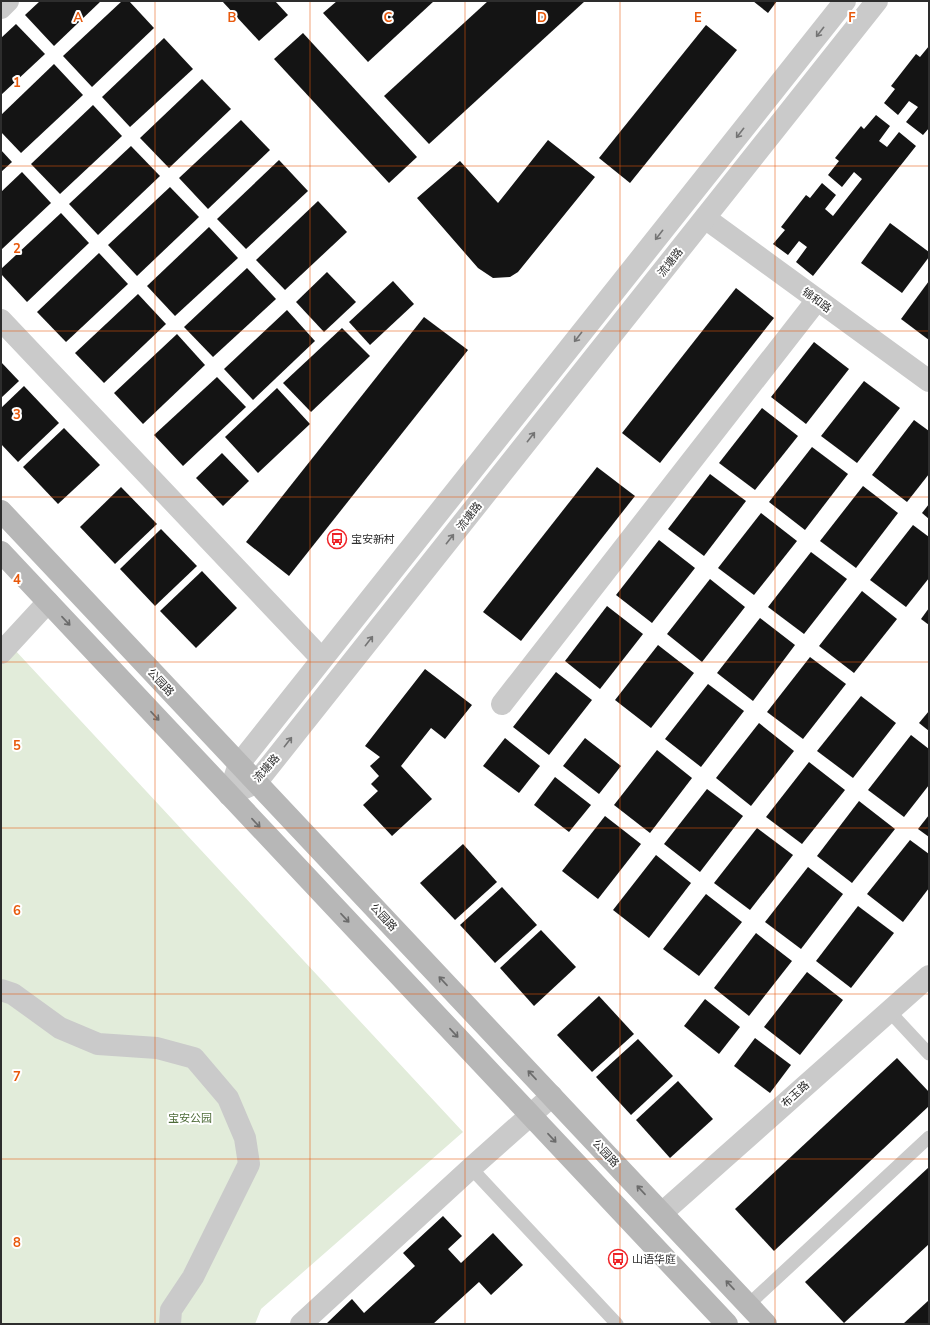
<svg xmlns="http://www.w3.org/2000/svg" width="930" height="1325" font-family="'Nunito Sans','Noto Sans SC',sans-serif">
	<rect width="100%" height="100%" fill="#fff"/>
	<!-- green -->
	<path fill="#e2ecda" d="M1,635L463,1132L261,1309L255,1324H1Z"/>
	<!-- building -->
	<g fill="#141414">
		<path d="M40,1H101L54,46L25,15Z"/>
		<path d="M122,1H129L154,28L92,87L63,56Z"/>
		<path d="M222,1H275L288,15L259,41Z"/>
		<path d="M337,1H434L368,62L323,13Z"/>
		<path d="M488,1H585L429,144L384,96Z"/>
		<path d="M753,1H777L768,13Z"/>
		<path d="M16,24L45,54L1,95V38Z"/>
		<path d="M706,25L737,50L630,183L599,158Z"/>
		<path d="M303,33L417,157L389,183L274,59Z"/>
		<path d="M164,38L193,69L130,127L102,97Z"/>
		<path d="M929,46V128L923,135L906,122L918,107L909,101L898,115L884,103L895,89L891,86L916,54L920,57Z"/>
		<path d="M54,64L83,95L21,153L1,132V115Z"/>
		<path d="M202,79L231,109L169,168L140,138Z"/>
		<path d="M93,105L122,136L60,194L31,164Z"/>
		<path d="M876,115L890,126L879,141L887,147L899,132L916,146L813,276L796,262L807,247L799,241L788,255L773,244L785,230L781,227L806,195L810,198L822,183L836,195L825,209L833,216L862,179L854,172L842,187L828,175L839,161L835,158L861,126L864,129Z"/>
		<path d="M241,120L270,150L208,209L179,178Z"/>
		<path d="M548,140L595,177L518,272L510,277L493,278L478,268L417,198L460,161L498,203Z"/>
		<path d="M131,146L160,176L98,235L69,204Z"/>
		<path d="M1,150L12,162L1,172Z"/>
		<path d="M279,160L308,191L246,249L217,219Z"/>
		<path d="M22,172L51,203L1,250V192Z"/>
		<path d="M170,187L199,217L137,276L108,245Z"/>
		<path d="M318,201L347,232L285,290L256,260Z"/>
		<path d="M61,213L89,243L27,302L1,274V269Z"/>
		<path d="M890,223L929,252V257L902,293L861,263Z"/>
		<path d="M209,227L238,258L175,316L147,286Z"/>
		<path d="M99,253L128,284L66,342L37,312Z"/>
		<path d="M247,268L276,299L213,357L184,327Z"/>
		<path d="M327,272L356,302L324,332L296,302Z"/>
		<path d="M393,281L414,304L370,345L349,322Z"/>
		<path d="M929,281V340L901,319Z"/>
		<path d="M736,288L774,318L660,463L622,433Z"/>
		<path d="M138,294L166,324L104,383L75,353Z"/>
		<path d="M287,310L315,341L253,400L224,369Z"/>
		<path d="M424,317L468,350L289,576L246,542Z"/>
		<path d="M342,328L370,356L311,412L283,383Z"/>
		<path d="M177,334L205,365L143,424L114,393Z"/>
		<path d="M814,342L849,369L806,424L771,397Z"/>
		<path d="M1,362L19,381L1,398Z"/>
		<path d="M217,377L246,407L183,466L154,435Z"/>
		<path d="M864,381L900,408L857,463L821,436Z"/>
		<path d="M24,386L59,423L18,462L1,444V408Z"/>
		<path d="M277,388L310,424L258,473L225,437Z"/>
		<path d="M762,408L798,436L755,490L719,463Z"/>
		<path d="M914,420L929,431V474L907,502L872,475Z"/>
		<path d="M64,428L100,465L58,504L23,467Z"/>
		<path d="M812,447L848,474L805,530L769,502Z"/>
		<path d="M222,453L249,481L223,506L196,478Z"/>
		<path d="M597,467L635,496L521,641L483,612Z"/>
		<path d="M710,474L746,501L704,556L668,529Z"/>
		<path d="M863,486L898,513L856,568L820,541Z"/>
		<path d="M121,487L157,524L115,564L80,527Z"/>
		<path d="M929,504V519L922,513Z"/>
		<path d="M761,513L797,541L754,595L718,568Z"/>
		<path d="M913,525L929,537V578L906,607L870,580Z"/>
		<path d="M161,529L197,566L155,606L120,569Z"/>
		<path d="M659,540L695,568L652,623L616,595Z"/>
		<path d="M811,552L847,579L804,634L768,607Z"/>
		<path d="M202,571L237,608L196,648L160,611Z"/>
		<path d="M710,579L745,607L702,662L667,634Z"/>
		<path d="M862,591L897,619L854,673L819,646Z"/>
		<path d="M607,606L643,634L600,689L565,661Z"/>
		<path d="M929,608V625L921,619Z"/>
		<path d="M760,618L795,645L753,701L717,673Z"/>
		<path d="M658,645L694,673L651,728L615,700Z"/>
		<path d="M810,657L846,684L803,739L767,712Z"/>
		<path d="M425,669L472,705L445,739L431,728L401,766L432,799L392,836L363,805L378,791L371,784L379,776L370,766L380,757L365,746Z"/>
		<path d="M556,672L592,700L549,755L513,727Z"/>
		<path d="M708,684L744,711L701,767L665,739Z"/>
		<path d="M861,696L896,723L853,778L817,751Z"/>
		<path d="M929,711V731L919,723Z"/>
		<path d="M759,723L794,751L751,806L716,778Z"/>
		<path d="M911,735L929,749V785L904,817L868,790Z"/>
		<path d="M505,738L540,766L519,793L483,766Z"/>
		<path d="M585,738L621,766L599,794L563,766Z"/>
		<path d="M657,750L692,778L650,833L614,805Z"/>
		<path d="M809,762L845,790L802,844L766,817Z"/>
		<path d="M555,777L591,805L569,832L534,805Z"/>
		<path d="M707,789L743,816L700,872L664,844Z"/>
		<path d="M859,801L895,829L852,883L817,856Z"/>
		<path d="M929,815V837L918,829Z"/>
		<path d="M605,816L641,844L598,899L562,871Z"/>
		<path d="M757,828L793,855L750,910L714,883Z"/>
		<path d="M910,840L929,854V888L903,922L867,894Z"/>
		<path d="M463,844L497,882L455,920L420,883Z"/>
		<path d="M656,855L691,883L649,938L613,910Z"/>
		<path d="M808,867L843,894L801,949L765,922Z"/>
		<path d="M502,887L537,925L495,963L460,925Z"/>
		<path d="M706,894L742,922L699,976L663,949Z"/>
		<path d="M858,906L894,933L851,988L816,961Z"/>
		<path d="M541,930L576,967L534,1006L500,968Z"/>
		<path d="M756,933L792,961L749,1016L714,988Z"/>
		<path d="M807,972L843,1000L800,1055L764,1027Z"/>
		<path d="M599,996L634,1034L592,1072L557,1035Z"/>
		<path d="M705,999L740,1027L719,1054L684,1026Z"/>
		<path d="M755,1038L791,1065L770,1093L734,1066Z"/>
		<path d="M638,1039L673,1076L631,1115L596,1077Z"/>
		<path d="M897,1058L929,1092V1106L774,1251L735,1209Z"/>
		<path d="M678,1081L713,1119L670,1158L636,1120Z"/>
		<path d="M929,1167V1244L844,1323L805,1282Z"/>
		<path d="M443,1216L462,1236L448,1249L461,1263L493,1233L523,1265L491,1295L479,1282L433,1324H326L352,1299L364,1313L415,1266L403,1253Z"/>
		<path d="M929,1300V1324H903Z"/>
	</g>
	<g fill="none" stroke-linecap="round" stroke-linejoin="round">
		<!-- service -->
		<g stroke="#cacaca" stroke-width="13">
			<path d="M889,1011L929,1054"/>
			<path d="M471,1168L617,1324"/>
			<path d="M748,1305L929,1137"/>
		</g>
		<!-- minor -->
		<g stroke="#cacaca" stroke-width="22">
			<path d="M1,8L8,1"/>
			<path d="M705,218L929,381"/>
			<path d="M1,320L322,659"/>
			<path d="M1,653L48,602"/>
			<path d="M502,704L817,300"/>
			<path d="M1,990L13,994L60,1028L98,1044L157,1048L194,1058L228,1098L245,1138L249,1164L193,1277L171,1310L170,1324"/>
			<path d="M662,1213L929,976"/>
			<path d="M301,1324L471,1168L552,1096"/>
		</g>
		<!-- tertiary -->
		<g stroke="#cacaca" stroke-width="22">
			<path d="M233,782L239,764L845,1"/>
			<path d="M229,795L256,783L877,1"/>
		</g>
		<!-- secondary -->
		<g stroke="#b7b7b7" stroke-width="22">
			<path d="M1,511L766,1324"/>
			<path d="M1,552L727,1324"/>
		</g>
	</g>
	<!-- one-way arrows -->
	<defs><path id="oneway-shaft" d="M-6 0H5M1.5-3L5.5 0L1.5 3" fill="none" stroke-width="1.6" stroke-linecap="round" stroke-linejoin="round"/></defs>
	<g stroke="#747474">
		<use href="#oneway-shaft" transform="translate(820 32) rotate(128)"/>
		<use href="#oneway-shaft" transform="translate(740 133) rotate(128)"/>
		<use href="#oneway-shaft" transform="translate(659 235) rotate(128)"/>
		<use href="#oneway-shaft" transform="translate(578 337) rotate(128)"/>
		<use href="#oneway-shaft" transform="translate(531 437) rotate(-52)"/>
		<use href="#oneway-shaft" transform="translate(450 539) rotate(-52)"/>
		<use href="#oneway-shaft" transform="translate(369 641) rotate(-52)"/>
		<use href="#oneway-shaft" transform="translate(288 742) rotate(-52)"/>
	</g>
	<g stroke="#6b6b6b">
		<use href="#oneway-shaft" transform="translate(66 621) rotate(47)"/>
		<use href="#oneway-shaft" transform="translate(155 716) rotate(47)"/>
		<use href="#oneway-shaft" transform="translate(256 823) rotate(47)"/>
		<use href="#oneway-shaft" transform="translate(345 918) rotate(47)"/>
		<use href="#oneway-shaft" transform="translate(443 981) rotate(-133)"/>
		<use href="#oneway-shaft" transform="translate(454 1033) rotate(47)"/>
		<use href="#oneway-shaft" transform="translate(532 1075) rotate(-133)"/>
		<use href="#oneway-shaft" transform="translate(552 1138) rotate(47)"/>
		<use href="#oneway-shaft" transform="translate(641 1190) rotate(-133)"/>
		<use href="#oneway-shaft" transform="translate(730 1285) rotate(-133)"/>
	</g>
	<!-- grid -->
	<path fill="none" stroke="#e8590c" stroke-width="1" stroke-opacity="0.55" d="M155,1V1324M310,1V1324M465,1V1324M620,1V1324M775,1V1324M1,166H929M1,331H929M1,497H929M1,662H929M1,828H929M1,994H929M1,1159H929"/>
	<!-- icons -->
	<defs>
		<g id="bus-ring" transform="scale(1)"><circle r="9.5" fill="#fff" stroke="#ef2428" stroke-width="1.5"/><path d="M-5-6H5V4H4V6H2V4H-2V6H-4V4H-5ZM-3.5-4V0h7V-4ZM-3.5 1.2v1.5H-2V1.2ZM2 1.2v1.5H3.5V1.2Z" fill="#ef2428"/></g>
	</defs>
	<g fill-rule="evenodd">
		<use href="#bus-ring" x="337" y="539"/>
		<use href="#bus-ring" x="618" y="1259"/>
	</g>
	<g text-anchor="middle" stroke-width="4" stroke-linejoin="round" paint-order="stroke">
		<!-- street labels -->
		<g font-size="11" fill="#2d2d2d" stroke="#fff">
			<text transform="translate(670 262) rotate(-52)" y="4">流塘路</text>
			<text transform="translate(817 300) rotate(36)" y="4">锦和路</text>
			<text transform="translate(469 516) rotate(-52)" y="4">流塘路</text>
			<text transform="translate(161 682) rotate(47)" y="4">公园路</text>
			<text transform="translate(266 768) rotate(-48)" y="4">流塘路</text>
			<text transform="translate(384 917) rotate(47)" y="4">公园路</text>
			<text transform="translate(795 1094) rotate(-42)" y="4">布玉路</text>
			<text transform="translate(606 1153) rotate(47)" y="4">公园路</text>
		</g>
		<!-- poi labels -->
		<g font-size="11" fill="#2d2d2d" stroke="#fff" text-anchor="start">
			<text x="351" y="543">宝安新村</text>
			<text x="632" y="1263">山语华庭</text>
		</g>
		<!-- park labels -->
		<g font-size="11" fill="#4d6b38" stroke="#fff">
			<text x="190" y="1122">宝安公园</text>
		</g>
	</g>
	<g font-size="13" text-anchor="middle" font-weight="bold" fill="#e8590c" stroke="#fff" stroke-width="4" stroke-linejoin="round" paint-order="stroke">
		<text x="78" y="22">A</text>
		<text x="232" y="22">B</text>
		<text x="388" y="22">C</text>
		<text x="542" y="22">D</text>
		<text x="698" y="22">E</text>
		<text x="852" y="22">F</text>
		<text x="17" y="87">1</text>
		<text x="17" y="253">2</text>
		<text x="17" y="419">3</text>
		<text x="17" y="584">4</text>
		<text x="17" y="750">5</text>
		<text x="17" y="915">6</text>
		<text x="17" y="1081">7</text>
		<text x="17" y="1247">8</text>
	</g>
	<!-- border -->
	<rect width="930" height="1325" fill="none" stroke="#2d2d2d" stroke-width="4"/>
</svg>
